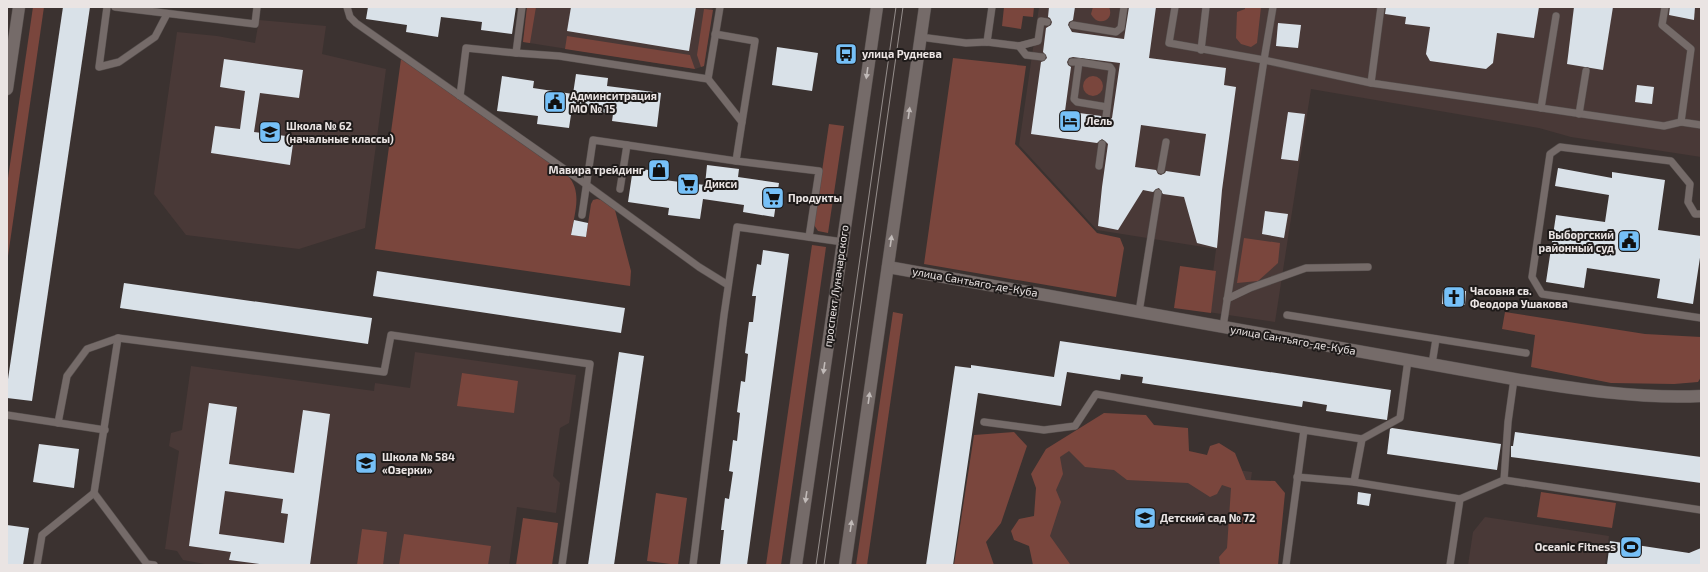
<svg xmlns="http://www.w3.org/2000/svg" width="1708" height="572" font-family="'Exo 2',sans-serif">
	<rect width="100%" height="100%" fill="#3b3230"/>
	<!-- built -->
	<g fill="#493937">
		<path d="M527,7H713L704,66L695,69L523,42Z"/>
		<path d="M1039,7H1701V157L1571,137L1539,128L1311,89L1275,322L1208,312L1216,249L1097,230L1019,145Z"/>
		<path d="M259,20L326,26L322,54L386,69L365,228L299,249L186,235L154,194L177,32L217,36L255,43Z"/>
		<path d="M415,352L576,375L569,423L560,428L553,476L560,483L556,513L517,507L509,565H210L183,560L177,551L165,549L179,451L169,446L171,433L182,430L191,366L374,391L375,383L410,388Z"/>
		<path d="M1055,444L1252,472L1238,565H1037Z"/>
		<path d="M1485,517L1609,536L1605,565H1468L1473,532Z"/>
	</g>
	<!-- green -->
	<g fill="#7a463d">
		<path d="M33,7H44L7,263V185Z"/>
		<path d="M527,7H536L530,43L523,42Z"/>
		<path d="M1004,7H1034L1033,17L1023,16L1021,29L1002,26Z"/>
		<path d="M1093,7H1109C1115,20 1098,28 1091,14Z"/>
		<path d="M1245,7H1261L1257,43L1251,47L1241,44L1236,38L1237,12L1245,9Z"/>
		<path d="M704,9L713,10L704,66L701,67L697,55Z"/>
		<path d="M567,36L690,55L695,69L565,49Z"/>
		<path d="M953,58L1026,66L1015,144L1097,233L1120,238L1124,248L1116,297L924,264Z"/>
		<path d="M401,59L568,176C583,192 574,215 571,235L586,237L591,204L593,200L597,199L601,200L615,210L631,271L630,286L375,249Z"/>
		<circle cx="1093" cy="86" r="10"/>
		<path d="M829,124L844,126L828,233L818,231L814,225Z"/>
		<path d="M1244,238L1280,243L1278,263L1258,281L1237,283Z"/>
		<path d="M812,245L826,247L781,565H766Z"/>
		<path d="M1180,266L1216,271L1211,313L1174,308Z"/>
		<path d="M893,312L903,314L867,565H856Z"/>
		<path d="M1505,312L1645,334L1701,337V377L1698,382L1674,384L1611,383L1531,367L1535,335L1502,329Z"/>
		<path d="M462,373L518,381L514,413L457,406Z"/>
		<path d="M1104,413L1146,415L1154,425L1188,428L1189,451L1207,455L1210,446L1219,443L1235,453L1246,480L1275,481L1285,493L1278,565H1220L1219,557L1227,548L1231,488L1222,485L1217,494L1210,497L1188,483L1127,480L1114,470L1085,467L1069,451L1060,457L1063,474L1056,490L1061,502L1050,536L1070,564L1033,565L1029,546L1014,540L1011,531L1019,519L1034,516L1036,488L1031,474L1046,449Z"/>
		<path d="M1014,432L1027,446L1001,523L986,542L994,565H954L974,435Z"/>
		<path d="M1541,492L1616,503L1612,528L1537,517Z"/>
		<path d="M656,493L687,498L678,565L647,561Z"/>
		<path d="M523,518L558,523L552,565H516Z"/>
		<path d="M362,529L387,532L383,565H357Z"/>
		<path d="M404,534L491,546L488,565H399Z"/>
	</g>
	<!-- building -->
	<g fill="#d9e1e8" fill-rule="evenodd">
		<path d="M63,7H90L32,401L7,398V386Z"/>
		<path d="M368,7H516L512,34L481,30L482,22L441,17L438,37L406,32L407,25L366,19Z"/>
		<path d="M571,7H696L689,51L567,31Z"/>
		<path d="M1049,7H1075L1073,20L1069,22L1068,25L1072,32L1124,39L1129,7H1156L1149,58L1226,68L1224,85L1236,87L1222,190L1217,248L1197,243L1184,197L1163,194L1159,188L1156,189L1153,192L1143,190L1118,230L1098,226L1102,187L1108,144L1106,142L1102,139L1097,143L1031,134L1041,62L1044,61L1047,58L1046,55L1043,52L1046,28L1051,25L1052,22L1050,18L1048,17ZM1073,57L1120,63L1112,118L1108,121H1103L1101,116L1065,111L1071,67L1068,65L1067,62L1069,58ZM1141,125L1206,134L1200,176L1166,171L1165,173L1161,175L1158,174L1156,170L1135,167Z"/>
		<path d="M1386,7H1539L1534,38L1497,33L1493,63L1486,69L1430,61L1426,54L1430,27L1405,24L1406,17L1385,14Z"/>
		<path d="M1574,7H1613L1603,70L1567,64Z"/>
		<path d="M1670,7H1695L1694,20L1669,15Z"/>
		<path d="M1278,23L1301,25L1298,48L1276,46Z"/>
		<path d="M777,47L818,53L812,91L772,85Z"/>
		<path d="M224,59L303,70L299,98L260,93L254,132L294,137L290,165L211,153L215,126L240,129L245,91L220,87Z"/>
		<path d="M576,74L608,78L607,86L661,93L657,127L612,121L613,114L572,108L569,128L537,124L538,116L497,111L502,76L534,81L533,88L573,94Z"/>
		<path d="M1637,85L1654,87L1652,104L1635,102Z"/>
		<path d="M1288,112L1305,114L1298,161L1281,159Z"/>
		<path d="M707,165L739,169L738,177L779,183L774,217L743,212L744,205L703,199L700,219L668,215L669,208L628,202L633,168L665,172L664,180L705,185Z"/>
		<path d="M1558,168L1612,178V172L1665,180L1658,230L1701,236V251L1693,304L1657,298L1660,279L1587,268L1584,288L1546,282L1556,215L1605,222L1609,195L1555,186Z"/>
		<path d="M1265,211L1288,214L1284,238L1262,234Z"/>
		<path d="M574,220L588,223L586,237L571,235Z"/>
		<path d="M763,250L789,254L747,565H720L724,530H721L725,498L729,499L733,472L729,471L731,456L733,440L737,441L740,413L737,412L741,381L745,382L748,354L745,353L749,322H753L756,296H752L757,264L761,265Z"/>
		<path d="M377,271L625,308L621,333L373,296Z"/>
		<path d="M124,283L372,318L368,344L120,308Z"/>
		<path d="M1443,290L1466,291L1465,305L1442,304Z"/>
		<path d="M1060,341L1391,390L1387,420L1326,411L1327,405L1303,401L1302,407L1142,383L1143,377L1121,374L1120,380L1067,372L1061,406L978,393L953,565H926L955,366L971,368V365L1054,377Z"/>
		<path d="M619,352L644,356L614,565H588Z"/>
		<path d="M209,403L237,407L229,464L294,473L303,410L330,414L310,565H267L229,560L231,552L189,546ZM225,491L283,499L281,513L288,514L284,543L219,534Z"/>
		<path d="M1392,428L1501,444L1497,470L1387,454L1390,429Z"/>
		<path d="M1515,432L1701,457V483L1511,457V446H1513Z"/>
		<path d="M39,444L79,449L74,488L33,482Z"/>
		<path d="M1358,492L1371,494L1369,506L1357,504Z"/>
		<path d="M7,525L29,528L23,565H7Z"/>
		<path d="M1610,541L1689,553L1701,548V565H1607Z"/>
	</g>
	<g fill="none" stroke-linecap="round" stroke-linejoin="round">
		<!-- service casing -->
		<g stroke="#564f4d" stroke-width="8">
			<g id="service">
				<path d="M107,7L99,67L119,62L155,37L167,14"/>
				<path d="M115,7L255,24L257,7"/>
				<path d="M347,7L350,17L356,23L580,180L699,267L728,285"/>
				<path d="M1175,7L1169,43L1264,60L1371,83"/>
				<path d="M1381,7L1371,83L1664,126L1681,122"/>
				<path d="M1665,7L1662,25L1691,49L1681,122L1701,125"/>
				<path d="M1073,25L1116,32L1121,28L1124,7"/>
				<path d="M715,34L755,41L742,122"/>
				<path d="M920,37L966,43L987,42L1019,46L1038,41L1041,21L1047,22"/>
				<path d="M987,42L992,7"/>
				<path d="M1019,46L1026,55L1042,57"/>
				<path d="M1201,50L1206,7"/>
				<path d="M516,53L522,7"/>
				<path d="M1072,62H1079L1074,99L1077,102L1107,107"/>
				<path d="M1079,62L1110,67L1112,70L1106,117"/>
				<path d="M708,79L720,7"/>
				<path d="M460,96L466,48L516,53L559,56L708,79L742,122L736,161"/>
				<path d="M1541,108L1556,16"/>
				<path d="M1579,114L1586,71"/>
				<path d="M1099,166L1102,144"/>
				<path d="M1161,170L1166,142"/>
				<path d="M620,189L627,145"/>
				<path d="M1701,214H1695L1688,202L1690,184L1671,161L1560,147L1550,154L1532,277L1542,294L1701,318"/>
				<path d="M582,215L593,140L736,161L819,171L809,237"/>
				<path d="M1227,299L1250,288L1306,268L1368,267"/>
				<path d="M1139,312L1158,193"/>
				<path d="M1287,315L1526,353"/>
				<path d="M1223,327L1264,60L1273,7"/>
				<path d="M1432,364L1436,339"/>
				<path d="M7,415L105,430"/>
				<path d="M984,422L1044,430L1075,426L1096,394L1304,430"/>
				<path d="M58,423L67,376L87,349L118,338L384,372L391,335L590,364L562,565"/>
				<path d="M1297,477L1354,482L1460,499L1504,480L1701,510"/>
				<path d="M1504,480L1508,422L1514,379"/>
				<path d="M1354,482L1362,439"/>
				<path d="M94,493L147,564L154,565"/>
				<path d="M37,565L42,535L94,493L118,338"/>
				<path d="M693,565L724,315L737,227L843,242"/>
				<path d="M1286,565L1304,430L1362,439L1400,418L1408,360"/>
				<path d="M1450,565L1460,499"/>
			</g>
		</g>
		<!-- minor casing -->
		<g stroke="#564f4d" stroke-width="13">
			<g id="minor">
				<path d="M7,89L19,7"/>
				<path d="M888,267L1514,379C1576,389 1638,399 1701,396"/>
			</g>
		</g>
		<!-- secondary casing -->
		<g stroke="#564f4d" stroke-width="13">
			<g id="secondary">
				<path d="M796,565L877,7"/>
				<path d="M845,565L925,7"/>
			</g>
		</g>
		<!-- service -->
		<use href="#service" stroke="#756b69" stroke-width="7"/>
		<!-- minor -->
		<use href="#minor" stroke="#756b69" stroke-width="12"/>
		<!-- secondary -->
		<use href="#secondary" stroke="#756b69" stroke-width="12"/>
		<!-- tram -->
		<g stroke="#958e8c" stroke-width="1">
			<path d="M816,565L896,7"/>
			<path d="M824,565L903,7"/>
		</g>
	</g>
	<!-- one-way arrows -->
	<defs><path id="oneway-solid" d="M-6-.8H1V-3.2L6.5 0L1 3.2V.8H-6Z"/></defs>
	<g fill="#c1bab8">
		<use href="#oneway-solid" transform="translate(867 73) rotate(98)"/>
		<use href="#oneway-solid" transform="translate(909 113) rotate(-82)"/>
		<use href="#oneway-solid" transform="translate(891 241) rotate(-82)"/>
		<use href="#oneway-solid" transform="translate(824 368) rotate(98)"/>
		<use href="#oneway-solid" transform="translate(869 398) rotate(-82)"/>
		<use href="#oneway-solid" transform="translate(806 497) rotate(98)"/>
		<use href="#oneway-solid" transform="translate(851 526) rotate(-82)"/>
	</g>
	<!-- icons -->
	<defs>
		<g id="bus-square" transform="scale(1.15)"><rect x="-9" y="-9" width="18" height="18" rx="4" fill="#76c0f7" stroke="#1f1b1a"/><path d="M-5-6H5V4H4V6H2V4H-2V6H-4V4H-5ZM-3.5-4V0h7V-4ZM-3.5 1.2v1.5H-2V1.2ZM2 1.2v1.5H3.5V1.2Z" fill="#111"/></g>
		<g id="civic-square" transform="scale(1.15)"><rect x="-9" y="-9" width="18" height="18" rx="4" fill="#76c0f7" stroke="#1f1b1a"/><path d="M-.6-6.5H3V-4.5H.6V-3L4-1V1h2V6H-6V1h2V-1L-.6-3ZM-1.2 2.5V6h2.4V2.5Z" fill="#111"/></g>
		<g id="hotel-square" transform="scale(1.15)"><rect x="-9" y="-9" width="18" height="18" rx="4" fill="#76c0f7" stroke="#1f1b1a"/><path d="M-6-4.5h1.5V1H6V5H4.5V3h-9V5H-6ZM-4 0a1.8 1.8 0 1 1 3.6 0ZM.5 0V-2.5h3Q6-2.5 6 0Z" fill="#111"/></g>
		<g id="school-square" transform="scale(1.15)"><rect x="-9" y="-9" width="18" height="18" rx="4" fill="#76c0f7" stroke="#1f1b1a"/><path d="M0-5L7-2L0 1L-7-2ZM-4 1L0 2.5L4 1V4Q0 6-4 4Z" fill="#111"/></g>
		<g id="shop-square" transform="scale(1.15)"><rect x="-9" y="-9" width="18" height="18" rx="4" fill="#76c0f7" stroke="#1f1b1a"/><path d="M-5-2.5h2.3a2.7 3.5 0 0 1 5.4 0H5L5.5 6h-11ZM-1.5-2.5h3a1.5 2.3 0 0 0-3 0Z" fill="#111"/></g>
		<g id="supermarket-square" transform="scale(1.15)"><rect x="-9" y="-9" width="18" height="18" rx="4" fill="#76c0f7" stroke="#1f1b1a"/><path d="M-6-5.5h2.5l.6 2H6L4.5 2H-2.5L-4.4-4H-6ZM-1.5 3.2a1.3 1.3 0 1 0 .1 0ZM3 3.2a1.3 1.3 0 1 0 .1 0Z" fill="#111"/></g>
		<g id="church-square" transform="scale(1.15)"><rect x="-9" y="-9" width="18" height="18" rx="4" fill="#76c0f7" stroke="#1f1b1a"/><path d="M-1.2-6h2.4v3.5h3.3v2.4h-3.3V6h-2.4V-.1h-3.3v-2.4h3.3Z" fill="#111"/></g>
		<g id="stadium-square" transform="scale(1.15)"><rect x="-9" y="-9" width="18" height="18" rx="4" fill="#76c0f7" stroke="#1f1b1a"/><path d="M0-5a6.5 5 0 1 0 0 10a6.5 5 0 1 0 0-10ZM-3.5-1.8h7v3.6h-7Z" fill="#111"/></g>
	</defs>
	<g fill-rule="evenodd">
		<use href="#bus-square" x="846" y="54"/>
		<use href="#civic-square" x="555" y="102"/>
		<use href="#hotel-square" x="1070" y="121"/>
		<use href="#school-square" x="270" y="132"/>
		<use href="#shop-square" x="659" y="170"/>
		<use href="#supermarket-square" x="688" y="184"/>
		<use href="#supermarket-square" x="773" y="198"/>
		<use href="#civic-square" x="1629" y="241"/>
		<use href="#church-square" x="1454" y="297"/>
		<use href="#school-square" x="366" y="463"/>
		<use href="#school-square" x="1145" y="518"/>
		<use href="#stadium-square" x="1631" y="547"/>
	</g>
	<g text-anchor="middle" stroke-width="4" stroke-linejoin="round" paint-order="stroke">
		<!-- poi labels -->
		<g font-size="11" font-weight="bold" fill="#eae4e3" stroke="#1f1b1a" text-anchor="start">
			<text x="862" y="58">улица Руднева</text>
			<text x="570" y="100">Админситрация<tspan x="570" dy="13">МО № 15</tspan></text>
			<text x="1086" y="125">Лель</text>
			<text x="286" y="130">Школа № 62<tspan x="286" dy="13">(начальные классы)</tspan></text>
			<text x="644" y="174" text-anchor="end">Мавира трейдинг</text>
			<text x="704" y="188">Дикси</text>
			<text x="788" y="202">Продукты</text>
			<text x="1614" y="239" text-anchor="end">Выборгский<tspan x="1614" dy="13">районный суд</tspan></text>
			<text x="1470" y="295">Часовня св.<tspan x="1470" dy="13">Феодора Ушакова</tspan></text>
			<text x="382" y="461">Школа № 584<tspan x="382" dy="13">«Озерки»</tspan></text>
			<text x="1160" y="522">Детский сад № 72</text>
			<text x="1616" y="551" text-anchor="end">Oceanic Fitness</text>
		</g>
		<!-- street labels -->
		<g font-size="11" fill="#eae4e3" stroke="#1f1b1a">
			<text transform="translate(975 282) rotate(10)" y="4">улица Сантьяго-де-Куба</text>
			<text transform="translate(836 286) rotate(-82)" y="4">проспект Луначарского</text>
			<text transform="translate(1293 340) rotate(10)" y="4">улица Сантьяго-де-Куба</text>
		</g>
	</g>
	<!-- border -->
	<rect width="1708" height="572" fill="none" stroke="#eae4e3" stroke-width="16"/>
</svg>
